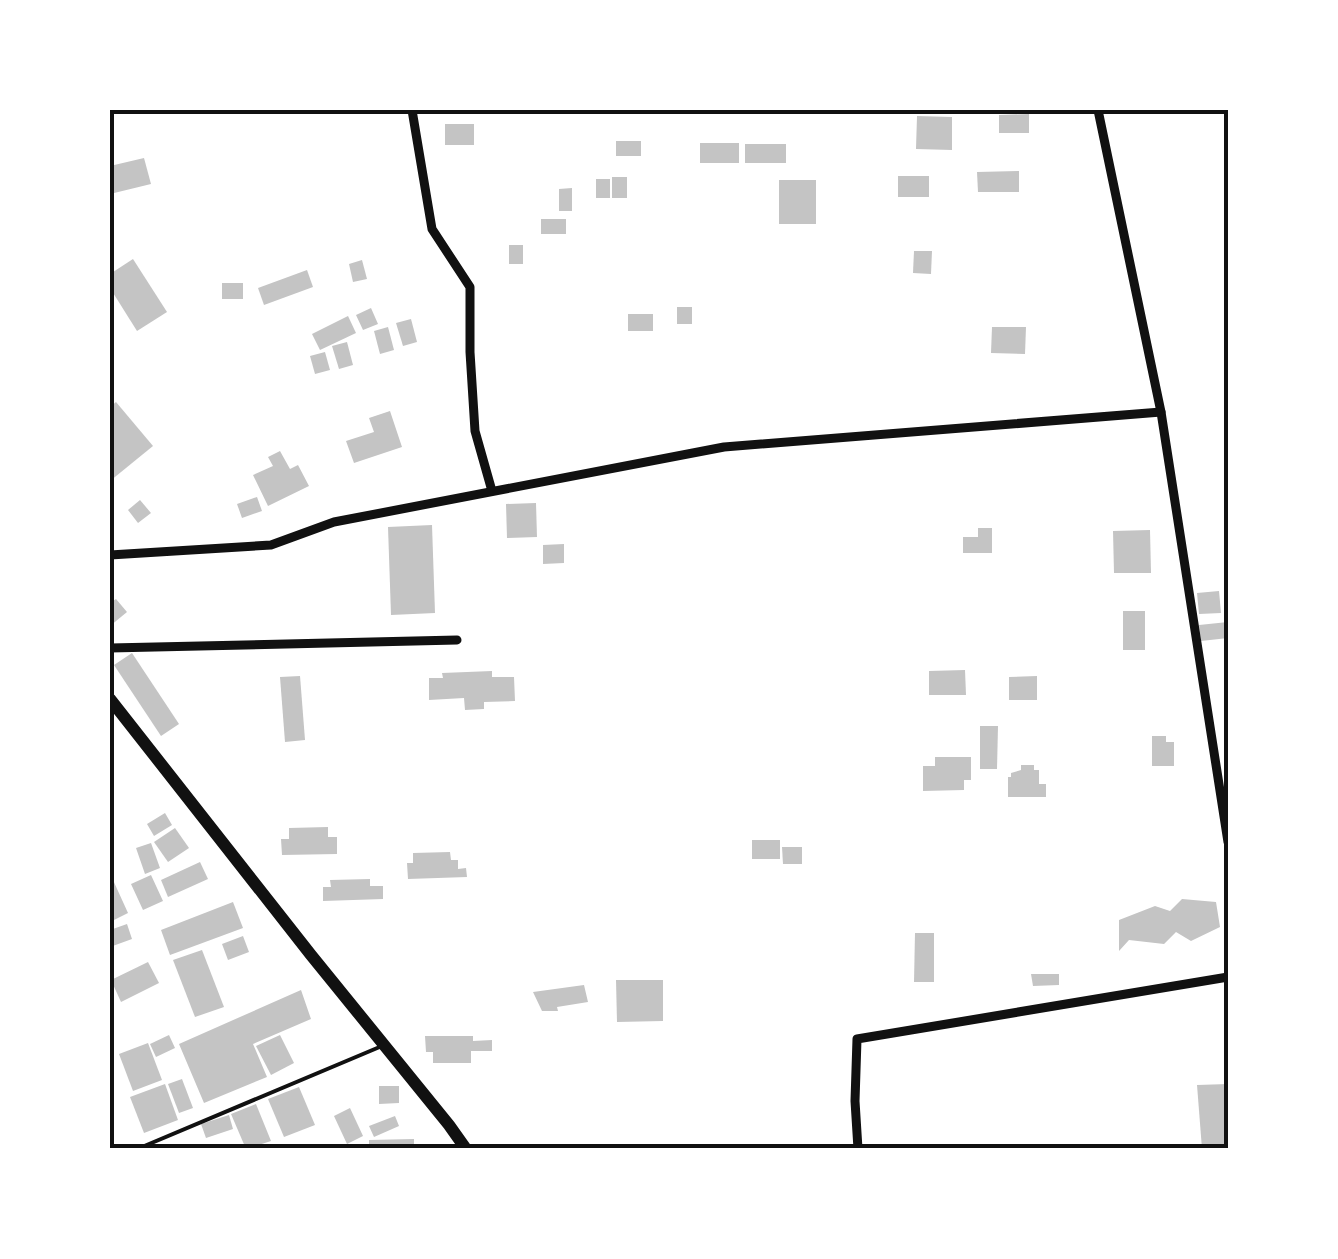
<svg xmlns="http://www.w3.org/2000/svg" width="1338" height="1259" font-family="Barlow,sans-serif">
	<rect width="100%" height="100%" fill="#fff"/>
	<!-- building -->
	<g fill="#c4c4c4">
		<path d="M1029,114V133H999V115Z"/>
		<path d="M917,116L952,117V150L916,149Z"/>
		<rect x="445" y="124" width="29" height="21"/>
		<rect x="616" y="141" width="25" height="15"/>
		<rect x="700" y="143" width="39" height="20"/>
		<rect x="745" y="144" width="41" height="19"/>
		<path d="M144,158L151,184L110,194V166Z"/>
		<path d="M1019,171V192H978L977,172Z"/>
		<rect x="898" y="176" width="31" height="21"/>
		<rect x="612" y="177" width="15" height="21"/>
		<rect x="596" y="179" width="14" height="19"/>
		<rect x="779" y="180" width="37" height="44"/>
		<path d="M572,188V211H559V189Z"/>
		<rect x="541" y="219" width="25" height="15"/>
		<rect x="509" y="245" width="14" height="19"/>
		<path d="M914,251H932L931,274L913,273Z"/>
		<path d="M133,259L167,312L137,331L110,288V274Z"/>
		<path d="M362,260L367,279L353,282L349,264Z"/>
		<path d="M307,270L313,287L264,305L258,288Z"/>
		<rect x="222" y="283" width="21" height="16"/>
		<rect x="677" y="307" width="15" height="17"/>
		<path d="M371,308L378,324L363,330L356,315Z"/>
		<rect x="628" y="314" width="25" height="17"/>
		<path d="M348,316L356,333L320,350L312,334Z"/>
		<path d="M411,319L417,342L403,346L396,323Z"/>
		<path d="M388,327L394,350L380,354L374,331Z"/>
		<path d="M992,327H1026L1025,354L991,353Z"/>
		<path d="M347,342L353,365L339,369L332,346Z"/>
		<path d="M325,352L330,370L315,374L310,356Z"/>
		<path d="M116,402L153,446L110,481V407Z"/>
		<path d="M390,411L402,447L354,463L346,441L374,432L369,418Z"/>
		<path d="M280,451L290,469L298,465L309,486L268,506L253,475L273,466L268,457Z"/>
		<path d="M257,497L262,511L242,518L237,504Z"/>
		<path d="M140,500L151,513L138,523L128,510Z"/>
		<path d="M536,503L537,537L507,538L506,504Z"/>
		<path d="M432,525L435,613L391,615L388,527Z"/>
		<path d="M978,528H992V553H963V537H978Z"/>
		<path d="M1150,530L1151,573H1114L1113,531Z"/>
		<path d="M564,544V563L543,564V545Z"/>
		<path d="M1219,591L1221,613L1199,614L1197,593Z"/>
		<path d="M116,599L127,612L110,626V603Z"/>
		<rect x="1123" y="611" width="22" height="39"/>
		<path d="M1228,622V638L1201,641L1199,625Z"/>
		<path d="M132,653L179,724L161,736L114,665Z"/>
		<path d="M965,670L966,695H929V671Z"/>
		<path d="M492,671V677H514L515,701L484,702V709L465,710L464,698L429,700V678H443L442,673Z"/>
		<path d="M300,676L305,740L285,742L280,677Z"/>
		<path d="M1037,676V700H1009V677Z"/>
		<path d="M980,726H998L997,769H980Z"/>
		<path d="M1152,736H1166V742H1174V766H1152Z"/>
		<path d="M935,757H971V780H964V790L923,791V766H935Z"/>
		<path d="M1021,765H1034V770H1039V784H1046V797H1008V777H1011V773L1021,770Z"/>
		<path d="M165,813L172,825L154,836L147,824Z"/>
		<path d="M328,827V837H337V854L282,855L281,839H289V828Z"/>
		<path d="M175,828L189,848L168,862L154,842Z"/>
		<rect x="752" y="840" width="28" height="19"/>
		<path d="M151,843L160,868L145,874L136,848Z"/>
		<path d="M782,847H802V864H783Z"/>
		<path d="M450,852L451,860H458V869L466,868L467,877L408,879L407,863H413V853Z"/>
		<path d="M200,862L208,879L168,897L161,880Z"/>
		<path d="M151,875L163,901L143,910L131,884Z"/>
		<path d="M370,879V886H383V899L323,901V887H331L330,880Z"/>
		<path d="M113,880L128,913L110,922V881Z"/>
		<path d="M1182,899L1216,902L1220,927L1191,941L1176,932L1164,944L1129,940L1119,951V920L1155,906L1170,911Z"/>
		<path d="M233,902L243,928L170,955L161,930Z"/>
		<path d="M127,924L132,939L110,947V930Z"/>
		<path d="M915,933H934V982H914Z"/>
		<path d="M243,936L249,952L228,960L222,944Z"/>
		<path d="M202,950L224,1007L195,1017L173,960Z"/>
		<path d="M148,962L159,983L121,1002L111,980Z"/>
		<path d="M1031,974H1059V985L1033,986Z"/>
		<path d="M616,980H663V1021L617,1022Z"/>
		<path d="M584,985L588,1002L557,1007L558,1011H542L533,992Z"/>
		<path d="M301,990L311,1019L253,1044L267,1077L204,1103L179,1044Z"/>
		<path d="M169,1035L175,1048L156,1057L150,1044Z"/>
		<path d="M280,1035L294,1063L271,1075L256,1046Z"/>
		<path d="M425,1036H473V1041L492,1040V1051H471V1063H433V1052H426Z"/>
		<path d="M148,1043L162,1080L133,1091L119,1054Z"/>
		<path d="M182,1079L193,1108L179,1113L168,1084Z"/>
		<path d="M165,1084L178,1120L144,1133L130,1097Z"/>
		<path d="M1228,1084V1149H1202L1197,1085Z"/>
		<path d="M379,1086H399V1103L379,1104Z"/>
		<path d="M299,1087L315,1125L284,1137L268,1099Z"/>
		<path d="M256,1104L271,1141L246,1149L231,1114Z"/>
		<path d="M350,1108L363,1136L347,1144L334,1116Z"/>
		<path d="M229,1115L233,1129L206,1138L201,1124Z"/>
		<path d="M395,1116L399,1126L374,1137L369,1126Z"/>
		<path d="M414,1139V1149H369V1140Z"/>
	</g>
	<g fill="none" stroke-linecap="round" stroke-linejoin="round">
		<!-- service -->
		<path stroke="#111" stroke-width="4" d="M142,1147L382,1046"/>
		<!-- minor -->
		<g stroke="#111" stroke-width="9">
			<path d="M412,110L432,229L470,287V352L475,431L492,491"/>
			<path d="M1098,110L1161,412L1228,842"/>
			<path d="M110,555L271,545L334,522L724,447L1161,412"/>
			<path d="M110,648L457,640"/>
			<path d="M858,1149L855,1101L857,1039L1228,977"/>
		</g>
		<!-- secondary -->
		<path stroke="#111" stroke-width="12" d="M110,699L311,955L449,1125L466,1149"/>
	</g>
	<!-- border -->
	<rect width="1338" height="1259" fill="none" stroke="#ffffff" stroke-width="225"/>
	<rect x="112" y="112" width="1114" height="1034" fill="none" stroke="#111" stroke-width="4"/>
</svg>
